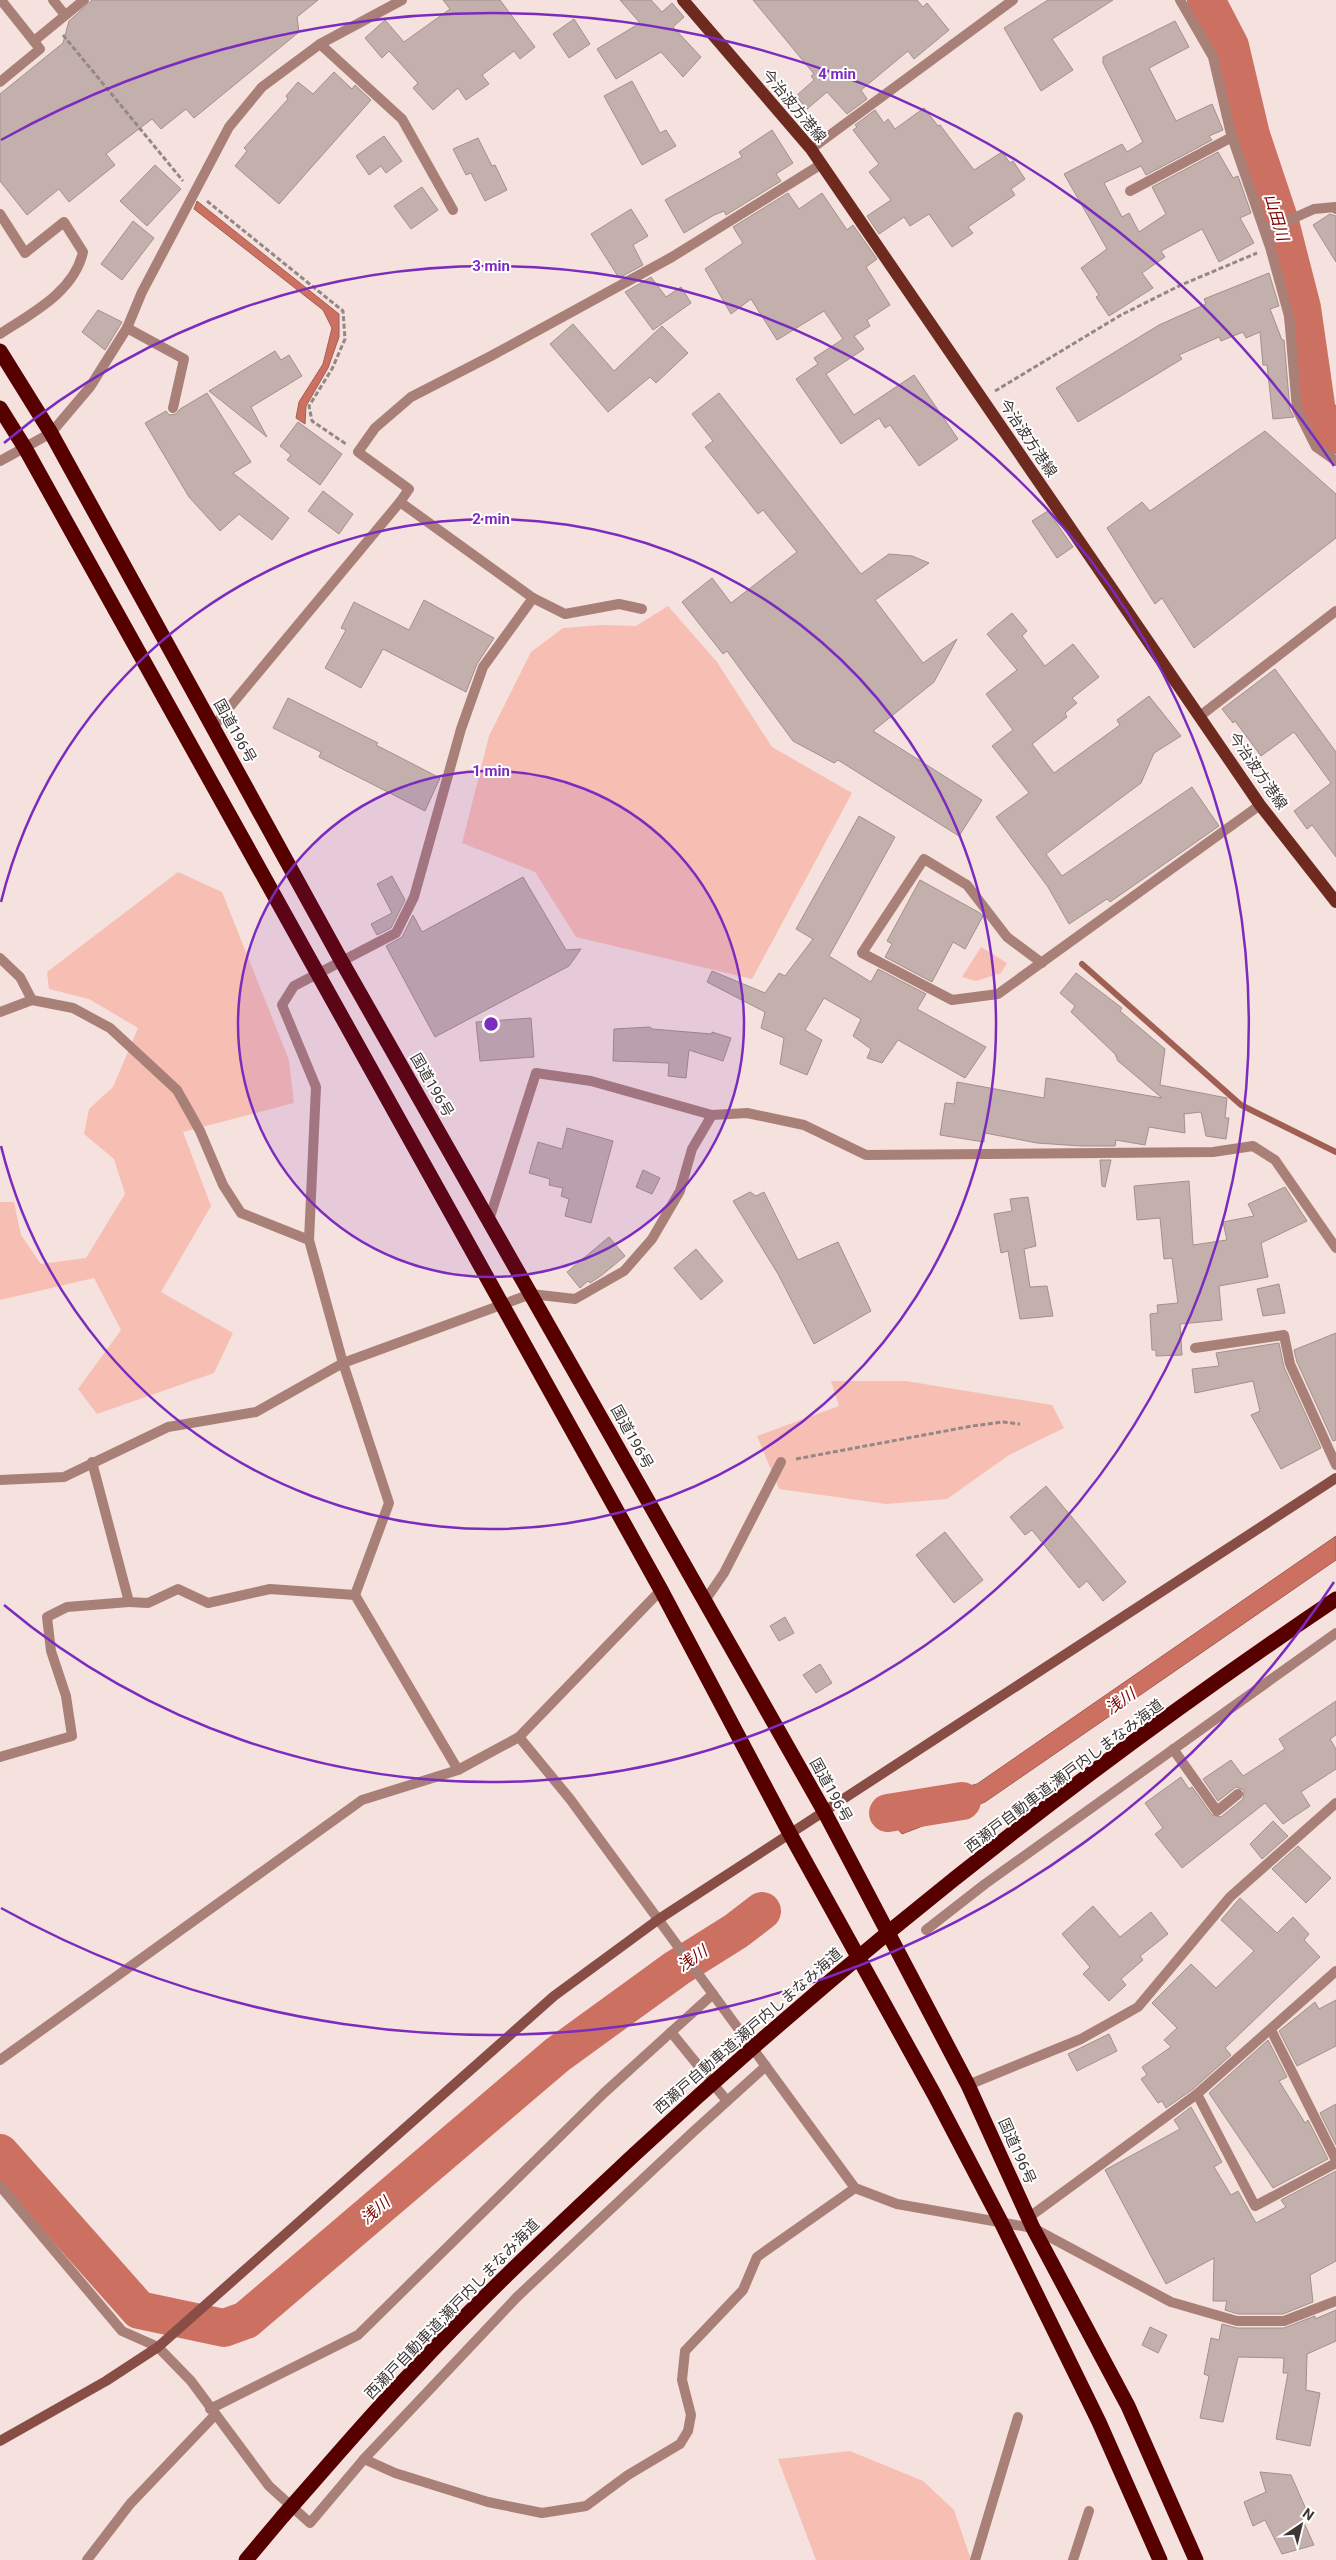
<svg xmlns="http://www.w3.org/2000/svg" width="1336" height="2560" font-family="Roboto,'Noto Sans JP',sans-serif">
	<rect width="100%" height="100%" fill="#f5e1dd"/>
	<!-- green -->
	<g fill="#f7bfb4">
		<path d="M668,606L717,662L772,747L852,793L752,979L576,937L535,872L462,843L489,736L531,652L563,628L602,625L636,626Z"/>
		<path d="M178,872L222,892L289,1060L294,1103L183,1132L211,1206L161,1292L233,1333L214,1373L97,1414L78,1389L121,1330L94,1278L0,1300V1202H14L21,1235L41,1264L86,1258L125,1194L114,1159L84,1134L89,1109L113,1087L138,1028L89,999L49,989L47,972Z"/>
		<path d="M981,947L1007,963L1001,973L976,981L962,977Z"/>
		<path d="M831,1381H906L1052,1405L1064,1428L1009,1455L947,1499L886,1504L779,1489L757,1436L839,1406Z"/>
		<path d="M850,2451L923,2481L954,2510L971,2560H816L778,2459Z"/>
	</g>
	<!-- water -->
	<g fill="#cc7162" stroke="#a15f54">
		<path d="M197,201L339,314V337L328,368L306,406L305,424L296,418L299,402L323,364L332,328L323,310L194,209Z"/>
		<path d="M1336,1536V1560L985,1802L902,1834L894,1825L923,1798L977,1784Z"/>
	</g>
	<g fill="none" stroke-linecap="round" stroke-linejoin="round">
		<!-- stream -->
		<path stroke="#a15f54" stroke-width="6" d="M1082,964L1241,1105L1336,1152"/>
		<!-- river -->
		<g stroke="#cc7162" stroke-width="38">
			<path d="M1206,0L1230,46L1251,135L1280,222L1302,308L1317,412L1336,435"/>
			<path d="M888,1813L962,1801"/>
			<path d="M0,2153L139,2310L224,2328L246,2320L557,2055L677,1968L736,1931L762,1911"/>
		</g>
	</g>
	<!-- building -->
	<g fill="#c3b0ac" stroke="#a2908c">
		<path d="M92,0H318L297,17L299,32L194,118L186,109L161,129L152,119L106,154L115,165L69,202L59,189L27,215L0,181V94L63,43L69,21Z"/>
		<path d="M443,0H500L535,47L520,59L514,51L482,75L489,84L466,100L458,88L433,110L413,88L418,83L389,51L382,58L365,38L385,20L404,42L450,9Z"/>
		<path d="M620,0H651L662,12L672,3L684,17L673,27L701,57L683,77L661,52L616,79L597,49L640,23Z"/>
		<path d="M753,0H917L923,7L927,3L949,30L914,59L908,51L861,90L867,99L847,114L827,92L807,109L796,96L814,80L811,76L814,74Z"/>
		<path d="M1048,0H1113L1052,39L1073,70L1041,91L1004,28Z"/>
		<path d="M574,19L590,44L569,58L553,34Z"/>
		<path d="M1175,21L1189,47L1149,68L1176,121L1212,104L1223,130L1209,136L1212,140L1146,175L1141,166L1104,183L1122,217L1129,213L1139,232L1166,214L1152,187L1218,152L1233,178L1238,176L1251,213L1240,218L1254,243L1219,262L1202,229L1161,251L1165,257L1142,273L1153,288L1109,316L1096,297L1099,295L1081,268L1107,249L1064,174L1122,144L1127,152L1143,142L1103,63V57Z"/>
		<path d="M334,72L352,89L355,85L371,100L279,204L235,166L247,151L244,148L288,99L286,96L298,82L313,94Z"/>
		<path d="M632,81L660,133L666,130L676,146L642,165L604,96Z"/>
		<path d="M924,108L938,126L940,125L974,170L1002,152L1010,163L1013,161L1025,179L1011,189L1015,195L968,227L973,233L952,247L929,214L910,226L904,217L879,234L867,216L891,200L869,172L879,164L853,130L857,127L855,125L875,110L884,123L888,119L895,129Z"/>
		<path d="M772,130L793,163L776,174L781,181L726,215L724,211L714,215L684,233L665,200L742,157L739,152Z"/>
		<path d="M384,136L402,161L386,173L381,166L369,175L356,156Z"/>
		<path d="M478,138L492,166L495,165L507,190L485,201L471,173L466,175L453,149Z"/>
		<path d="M155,165L181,189L147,226L120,201Z"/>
		<path d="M422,187L438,210L411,229L394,206Z"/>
		<path d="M788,193L799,209L822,193L847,230L853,225L877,259L866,267L890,305L867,320L870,326L854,336L864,349L826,374L854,415L914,375L958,439L919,466L890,425L885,428L879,418L841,444L796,379L818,364L814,358L843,339L824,311L777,340L751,299L731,314L705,269L743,243L733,227Z"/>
		<path d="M631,209L648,236L633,245L643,265L619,278L591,234Z"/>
		<path d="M1330,214L1336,216V262L1313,225Z"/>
		<path d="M133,221L154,238L122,280L101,264Z"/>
		<path d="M1269,273L1279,306L1270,309L1282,340H1284L1290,410L1294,417L1273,419L1267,365H1263L1260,332L1246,338L1243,332L1221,341L1219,337L1179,355L1182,359L1078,422L1056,388L1159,325L1206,304L1204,299Z"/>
		<path d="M651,277L666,297L681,287L691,303L653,330L625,292Z"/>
		<path d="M98,310L122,322L105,350L82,332Z"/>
		<path d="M573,324L614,371L662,326L688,353L656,383L650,377L608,412L550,344Z"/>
		<path d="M275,351L281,360L289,355L302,376L251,407L267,437L209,391Z"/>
		<path d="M207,393L251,462L233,473L289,518L272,540L239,514L220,531L189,497L145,423L166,411L169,415L176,414L180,409Z"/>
		<path d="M719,393L861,574L889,554L912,556L929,563L875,600L923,663L957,639L934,682L873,731L982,800L959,836L838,760L834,763L793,741L727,651L723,654L682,602L712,578L731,603L797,552L763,510L758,514L705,447L713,441L692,414Z"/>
		<path d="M298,422L342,454L320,485L287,460L291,455L280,446Z"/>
		<path d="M1265,431L1336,494V538L1194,648L1162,598L1155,604L1107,528L1142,502L1150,511Z"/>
		<path d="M323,491L353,514L339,534L308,511Z"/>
		<path d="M1048,511L1073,547L1057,558L1032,521Z"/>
		<path d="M424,600L494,638L477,664L466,692L383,649L361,688L325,668L346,630L341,628L354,602L409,630Z"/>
		<path d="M1012,613L1027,631L1022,636L1045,666L1073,644L1099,677L1072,698L1077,703L1065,713L1067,717L1032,744L1054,773L1120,725L1117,720L1149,696L1181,736L1154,753L1141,783L1046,854L1062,876L1192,787L1219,826L1110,902L1107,899L1069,924L1048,887L996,817L1029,793L992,746L1013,730L986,694L1017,670L987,634Z"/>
		<path d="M1275,669L1336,752V857L1312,825L1307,829L1294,811L1331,783L1294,732L1261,756L1235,721L1233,723L1222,709Z"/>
		<path d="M288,698L378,743L376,745L440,778L425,811L319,757L321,752L273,728Z"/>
		<path d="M859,816L895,837L829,956L871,982L878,969L926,994L917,1009L986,1047L965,1078L898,1040L882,1063L867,1058L871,1049L853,1036L861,1019L824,998L805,1030L822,1040L807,1075L780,1064L784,1038L761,1028L765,1012L707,982L712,971L765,993L779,973L785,976L813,939L796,929Z"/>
		<path d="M392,876L405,900L391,928L377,935L371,924L392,913L377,884Z"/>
		<path d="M523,877L566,950L581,949L569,966L435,1037L386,946L402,937L413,915L422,932Z"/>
		<path d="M920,880L980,913L983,916L965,949L953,942L932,982L885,957L892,944L887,941Z"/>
		<path d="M1076,973L1122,1008L1120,1011L1165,1049L1160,1085L1227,1098L1225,1118H1229L1226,1139L1206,1136L1201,1112L1184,1114L1185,1133L1149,1127L1145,1145L1116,1140L1115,1146H1081L1037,1143L985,1133L984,1142L940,1135L945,1103L954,1104L957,1082L1044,1098L1046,1078L1162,1098L1118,1061L1115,1054L1071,1012L1075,1006L1060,993Z"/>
		<path d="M531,1018L534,1057L480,1061L476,1022Z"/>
		<path d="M650,1027L652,1029L712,1034V1032L731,1038L723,1061L689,1050L686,1078L668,1076L669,1063L613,1061L614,1029Z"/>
		<path d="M567,1128L613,1141L591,1223L565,1216L569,1199L561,1196L563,1188L549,1185L550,1179L529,1173L538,1142L562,1149Z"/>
		<path d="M1100,1160H1111L1105,1187L1102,1186Z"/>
		<path d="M643,1170L660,1178L652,1194L636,1187Z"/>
		<path d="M1189,1181L1193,1245L1227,1240L1223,1222L1254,1216L1248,1204L1285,1187L1307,1221L1261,1243L1268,1277L1219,1286L1222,1320L1180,1324L1182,1355L1156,1356V1350H1152L1150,1314L1158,1313L1157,1305L1178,1303L1172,1258L1164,1259L1160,1218L1137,1220L1134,1186Z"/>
		<path d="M750,1192L756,1196L764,1192L798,1260L838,1242L871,1311L814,1344L778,1274L733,1201Z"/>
		<path d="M1028,1197L1036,1246L1024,1249L1030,1287L1047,1286L1053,1316L1020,1319L1008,1251L1001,1253L994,1214L1012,1211L1010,1199Z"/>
		<path d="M609,1237L625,1256L602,1275L590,1283L588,1281L580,1288L567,1272Z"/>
		<path d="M696,1249L723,1281L701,1300L674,1268Z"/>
		<path d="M1279,1284L1285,1313L1263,1316L1257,1289Z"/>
		<path d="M1336,1333V1440L1333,1441L1297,1362L1294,1350Z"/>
		<path d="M1279,1343L1284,1367L1321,1448L1281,1469L1251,1415L1260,1411L1253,1381L1195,1393L1192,1369L1219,1366L1216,1353Z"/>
		<path d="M1046,1486L1126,1582L1103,1601L1087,1581L1079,1588L1032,1530L1025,1535L1010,1517Z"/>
		<path d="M945,1532L983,1580L954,1603L916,1555Z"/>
		<path d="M785,1617L794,1633L779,1641L770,1626Z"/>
		<path d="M820,1664L832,1683L816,1693L803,1675Z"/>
		<path d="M1336,1701V1735L1330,1739L1336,1749V1769L1301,1792L1310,1806L1283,1824L1265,1803L1182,1868L1155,1834L1163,1828L1145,1803L1181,1777L1189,1789L1192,1787L1212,1815L1221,1817L1243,1799L1244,1790L1236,1787L1218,1801L1203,1779L1231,1760L1243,1776L1285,1749L1279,1739Z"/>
		<path d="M1273,1821L1288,1836L1262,1859L1250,1844Z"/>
		<path d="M1298,1846L1331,1878L1306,1903L1272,1869Z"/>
		<path d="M1240,1898L1277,1933L1293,1917L1309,1934L1304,1940L1320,1957L1225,2048L1231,2055L1193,2089L1166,2108L1162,2101L1158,2103L1141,2079L1147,2075L1142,2067L1171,2047L1164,2040L1177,2028L1152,2003L1191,1964L1216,1988L1254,1951L1221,1920Z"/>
		<path d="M1093,1906L1120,1937L1151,1912L1168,1934L1140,1956L1143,1960L1121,1979L1126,1985L1109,2001L1083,1974L1090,1967L1062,1934Z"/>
		<path d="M1336,2000V2046L1297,2066L1279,2031L1315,2002L1319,2009Z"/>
		<path d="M1109,2034L1117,2051L1077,2071L1068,2054Z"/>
		<path d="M1268,2040L1287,2077L1279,2081L1305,2123L1308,2120L1328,2159L1273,2188L1209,2093Z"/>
		<path d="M1336,2104V2145L1320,2113Z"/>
		<path d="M1191,2107L1222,2162L1214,2167L1231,2195L1238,2191L1256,2223L1286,2207L1281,2200L1336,2171V2261L1310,2275L1313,2302L1283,2314H1238L1225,2310L1227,2301H1213L1214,2258L1166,2284L1105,2170L1180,2129L1174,2120Z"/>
		<path d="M1336,2310V2341L1307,2354L1306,2390L1320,2393L1310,2446L1276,2439L1288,2373H1283L1284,2358L1238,2357L1223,2422L1200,2418L1209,2376L1204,2374L1211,2338L1219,2340L1222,2324L1237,2328H1284L1315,2316V2319Z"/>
		<path d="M1150,2327L1167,2335L1158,2353L1142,2345Z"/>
		<path d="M1260,2472L1291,2475L1308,2514L1301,2516L1314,2545L1282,2554L1265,2520L1253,2526L1244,2502L1266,2492Z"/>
	</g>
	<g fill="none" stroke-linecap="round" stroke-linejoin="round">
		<!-- path -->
		<g stroke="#948784" stroke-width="3" stroke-dasharray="5 2.5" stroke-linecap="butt">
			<path d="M63,35L183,181"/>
			<path d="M207,201L343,311L345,339L332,369L309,406L312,421L346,444"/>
			<path d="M995,391L1121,315L1181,285L1257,253"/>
			<path d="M796,1459L972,1426L1003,1422L1020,1424"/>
		</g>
		<!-- lane -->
		<g stroke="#a98078" stroke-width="10">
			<path d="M53,0L65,15"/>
			<path d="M34,41L84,0"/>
			<path d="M0,82L40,49L1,0"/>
			<path d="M0,214L25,253L64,222L83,252C74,292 32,313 0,334"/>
		</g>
		<!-- street -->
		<g stroke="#a98078" stroke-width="10">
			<path d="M1180,0L1213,57L1231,134L1270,247L1289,316L1297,409L1316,447L1336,461"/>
			<path d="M320,44L402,119L453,210"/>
			<path d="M811,149L1013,0"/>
			<path d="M1130,191L1232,137"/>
			<path d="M1265,231L1314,209L1335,207L1336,209"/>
			<path d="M127,328L184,359L173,408"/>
			<path d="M0,461L51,433L90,387L127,328L142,292L229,127L262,87L320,44L402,0"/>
			<path d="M533,598L565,614L619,604L642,609"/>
			<path d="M1200,716L1336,611"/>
			<path d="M213,727L400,502"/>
			<path d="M0,958L20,977L32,1000L0,1012"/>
			<path d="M1042,963L1007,937L967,885L924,859L862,953L952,1000L998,994L1260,805"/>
			<path d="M32,1000L73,1008L110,1028L177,1090L200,1131L223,1185L241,1213L309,1240L343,1363L389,1503L355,1595"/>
			<path d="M489,1220L536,1073L591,1081L712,1115"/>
			<path d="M309,1240L316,1087L282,1005L294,986L396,933L414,897L461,729L483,667L533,598L400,502L409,489L358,452L375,428L411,397L491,356L672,257L820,165"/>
			<path d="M1195,1348L1284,1335L1290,1364L1336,1465"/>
			<path d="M92,1462L129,1602L148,1603L178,1589L208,1603L270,1589L355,1595"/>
			<path d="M0,1480L64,1477L168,1427L256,1412L343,1363L531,1294L575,1299L624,1271L652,1239L680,1191L692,1149L712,1115L747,1113L804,1125L866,1155L1213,1152L1253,1146L1275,1160L1336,1248"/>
			<path d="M355,1595L458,1770"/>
			<path d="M704,1602L724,1573L781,1462"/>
			<path d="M519,1737L661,1590"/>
			<path d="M1173,1749L1217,1811L1238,1794"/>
			<path d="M0,1757L72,1736L66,1696L51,1651L47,1617L67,1607L129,1602"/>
			<path d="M926,1930L985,1884L1336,1633"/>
			<path d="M1336,1971L1197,2094L1255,2206L1336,2163"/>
			<path d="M1271,2030L1336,2160"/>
			<path d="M671,2032L727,2101"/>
			<path d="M0,2060L362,1800L458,1770L519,1737L570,1799L855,2188L897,2204L1033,2228L1171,2302L1237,2321H1284L1336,2301"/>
			<path d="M968,2085L1081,2039L1138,2007L1230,1897L1336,1803"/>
			<path d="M0,2186L122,2331L158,2347L191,2381L269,2486L310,2523L364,2459L395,2473L488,2502L542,2513L586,2506L628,2475L680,2444L688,2431L691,2415L682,2380L685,2351L743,2290L757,2257L855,2188"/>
			<path d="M1028,2218L1197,2094"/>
			<path d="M210,2409L358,2335L604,2093L713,1994"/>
			<path d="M364,2459L517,2297L693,2132L766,2066"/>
			<path d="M87,2560L130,2504L214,2416"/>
			<path d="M975,2560L1018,2417"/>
			<path d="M1073,2560L1089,2511"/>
		</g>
		<!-- secondary -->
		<path stroke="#884e45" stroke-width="10" d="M0,2441L106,2381L158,2347L554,1996L659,1919L1336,1478"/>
		<!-- primary -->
		<path stroke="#6f2a20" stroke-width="12" d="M683,0L811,149L1260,805L1336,902"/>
		<!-- highway -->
		<g stroke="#570000" stroke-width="15">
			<path d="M0,351L51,433L342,962L824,1811L968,2085L1033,2228L1128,2406L1196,2560"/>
			<path d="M0,408L25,448L661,1590L789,1832L934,2094L1001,2222L1099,2422L1160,2560"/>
			<path d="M246,2560L283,2516"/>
		</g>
		<!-- highway-bridge -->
		<path stroke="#570000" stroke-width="15" d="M283,2516C325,2469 366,2420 410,2374C481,2297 559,2225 636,2153C854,1951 1089,1765 1336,1599"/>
	</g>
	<!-- distance rings -->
	<circle cx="491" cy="1024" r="253" fill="#7b2cbf" fill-opacity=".12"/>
	<g fill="none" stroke="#7b2cbf" stroke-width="2.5">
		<circle cx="491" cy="1024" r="253"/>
		<path d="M1 902A505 505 0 1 1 1 1146"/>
		<path d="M4 443A758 758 0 1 1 4 1605"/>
		<path d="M1334 1582A1011 1011 0 0 1 1 1908M1 140A1011 1011 0 0 1 1334 466"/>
	</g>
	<g text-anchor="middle" stroke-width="4" stroke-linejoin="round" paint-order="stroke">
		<!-- street labels -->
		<g font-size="15" fill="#3d3634" stroke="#fff">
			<text transform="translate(794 106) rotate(50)" y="5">今治波方港線</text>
			<text transform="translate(1028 438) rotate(56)" y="5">今治波方港線</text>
			<text transform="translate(235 731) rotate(61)" y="5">国道196号</text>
			<text transform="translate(1258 771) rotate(55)" y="5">今治波方港線</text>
			<text transform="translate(432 1085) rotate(60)" y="5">国道196号</text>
			<text transform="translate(632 1437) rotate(61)" y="5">国道196号</text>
			<text transform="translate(1064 1776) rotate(-37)" y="5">西瀬戸自動車道;瀬戸内しまなみ海道</text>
			<text transform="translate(831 1790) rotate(61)" y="5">国道196号</text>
			<text transform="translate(748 2031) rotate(-41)" y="5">西瀬戸自動車道;瀬戸内しまなみ海道</text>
			<text transform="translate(1017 2151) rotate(66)" y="5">国道196号</text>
			<text transform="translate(452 2309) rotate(-46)" y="5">西瀬戸自動車道;瀬戸内しまなみ海道</text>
		</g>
		<!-- water labels -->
		<g font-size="16" font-style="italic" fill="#7a0300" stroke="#fff">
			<text transform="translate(1277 217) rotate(73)" y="6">山田川</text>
			<text transform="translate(1120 1701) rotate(-35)" y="6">浅川</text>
			<text transform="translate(692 1958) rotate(-34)" y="6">浅川</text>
			<text transform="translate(375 2210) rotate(-40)" y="6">浅川</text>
		</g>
	</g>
	<circle cx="491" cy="1024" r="8" fill="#7b2cbf" stroke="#fff" stroke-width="2.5"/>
	<g font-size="15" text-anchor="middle" font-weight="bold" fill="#7b2cbf" stroke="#fff" stroke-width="4" stroke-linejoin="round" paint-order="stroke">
		<text x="837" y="79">4 min</text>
		<text x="491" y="271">3 min</text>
		<text x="491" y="524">2 min</text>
		<text x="491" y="776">1 min</text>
	</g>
	<!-- north arrow -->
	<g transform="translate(1301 2525) rotate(35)" stroke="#ffffff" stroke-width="4" paint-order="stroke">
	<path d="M0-4L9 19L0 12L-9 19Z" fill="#3d3634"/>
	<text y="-8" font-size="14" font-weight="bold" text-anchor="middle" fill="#3d3634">N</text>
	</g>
</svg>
